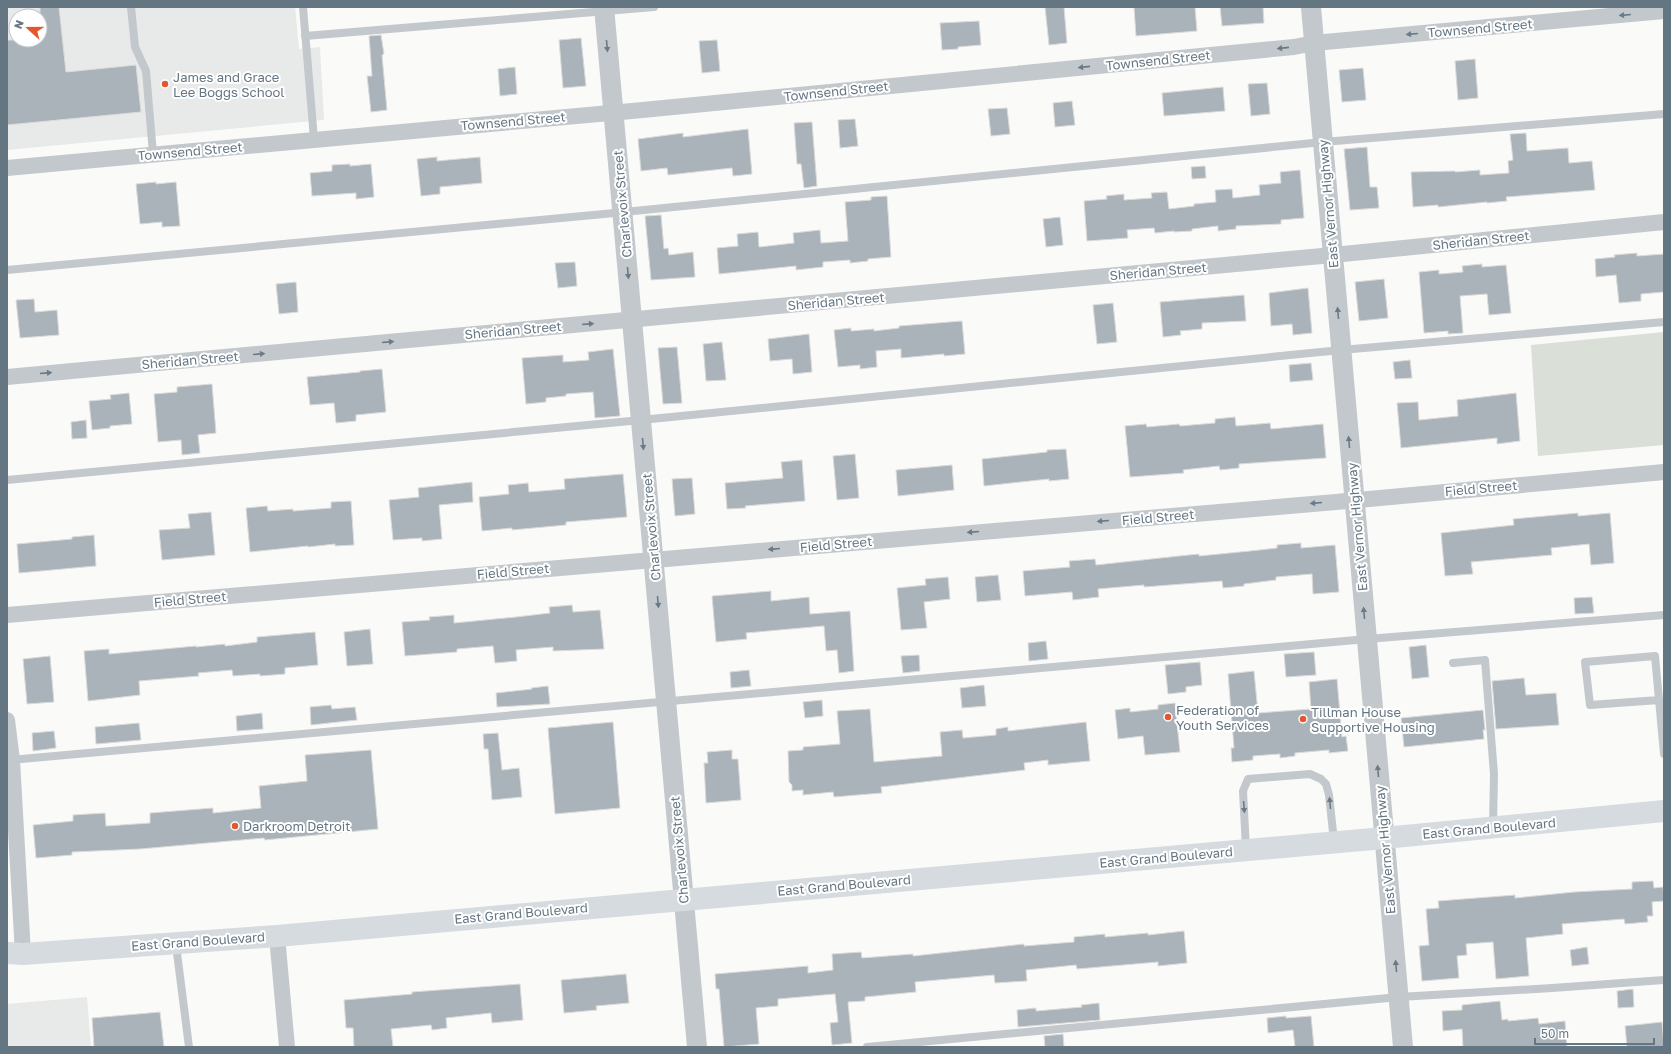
<svg xmlns="http://www.w3.org/2000/svg" width="1671" height="1054" font-family="'Golos Text',sans-serif">
<style>
.built{fill:#e8e9e9;fill-rule:evenodd}
.green{fill:#dadfd7}
.building{fill:#aab3b9;stroke:#dcdcda}
.lines{fill:none;stroke-linecap:round;stroke-linejoin:round}
.service{stroke:#c3c8cc;stroke-width:8}
.minor{stroke:#c3c8cc;stroke-width:16}
.tertiary{stroke:#c3c8cc;stroke-width:20}
.secondary{stroke:#d6dbdf;stroke-width:22}
.oneway{fill:#6a7a87}
.poi-dot{fill:#e4572e;stroke:#fff;stroke-width:1.5}
.labels{text-anchor:middle;dominant-baseline:central;stroke-width:4;stroke-linejoin:round;paint-order:stroke}
.street-label{font-size:13px;fill:#657683;stroke:#fff}
.poi-label{font-size:13px;fill:#657683;stroke:#fff;text-anchor:start}
</style>
<rect width="100%" height="100%" fill="#fafaf8"/>
<g class="built">
<path d="M7,7H295L299,49L320,47L324,120L7,150ZM16,16H40V40H16Z"/>
<polygon points="87,997 91,1047 7,1047 7,1004"/>
</g>
<polygon class="green" points="1664,332 1664,445 1538,456 1531,345"/>
<g class="building">
<polygon points="40,7 59,7 66,72 136,65 141,112 7,125 7,40 40,40"/>
<polygon points="1045,7 1064,7 1067,43 1049,45"/>
<polygon points="1134,7 1195,7 1197,31 1136,36"/>
<polygon points="1220,7 1263,7 1264,23 1222,26"/>
<polygon points="979,21 981,45 958,47 958,49 942,50 940,23"/>
<polygon points="381,35 384,54 382,55 387,110 371,112 367,76 372,76 369,36"/>
<polygon points="581,38 586,86 563,88 559,40"/>
<polygon points="717,40 720,71 702,73 699,41"/>
<polygon points="1475,59 1478,98 1458,100 1455,61"/>
<polygon points="515,67 517,94 500,96 498,69"/>
<polygon points="1363,68 1366,100 1342,102 1339,70"/>
<polygon points="1267,83 1270,114 1251,116 1248,84"/>
<polygon points="1223,87 1225,111 1164,116 1162,93"/>
<polygon points="1072,101 1075,125 1055,127 1053,103"/>
<polygon points="1007,108 1010,134 991,136 988,109"/>
<polygon points="855,119 858,146 840,148 838,120"/>
<polygon points="812,122 817,186 804,188 801,164 797,164 794,123"/>
<polygon points="748,129 752,174 733,176 732,168 668,175 667,168 641,171 638,139 683,133 683,137"/>
<polygon points="1526,133 1527,151 1568,148 1569,163 1592,161 1595,190 1506,197 1507,201 1487,203 1487,202 1438,207 1438,205 1413,207 1411,172 1455,171 1455,172 1480,170 1480,175 1509,173 1508,161 1513,160 1510,134"/>
<polygon points="1367,147 1370,187 1377,187 1379,208 1350,210 1344,149"/>
<polygon points="437,157 437,161 480,157 482,183 440,187 440,194 421,196 417,159"/>
<polygon points="350,164 350,166 371,164 374,197 356,199 356,193 312,196 310,173 332,171 332,165"/>
<polygon points="1205,166 1206,178 1192,179 1191,167"/>
<polygon points="1300,170 1304,218 1281,220 1281,224 1236,226 1236,229 1218,231 1218,226 1192,229 1192,231 1174,232 1174,231 1155,233 1154,228 1127,230 1128,238 1087,241 1084,201 1107,199 1106,196 1124,194 1124,200 1152,198 1151,193 1167,192 1169,209 1194,206 1194,204 1216,202 1215,190 1232,189 1233,198 1260,195 1259,185 1281,183 1280,172"/>
<polygon points="156,182 156,184 176,182 180,226 162,227 162,222 140,224 136,184"/>
<polygon points="887,196 891,257 868,259 868,261 850,263 850,260 823,262 823,267 796,270 796,266 719,274 717,248 738,246 737,234 758,232 759,247 794,243 793,233 820,230 821,243 848,241 845,202 871,200 871,197"/>
<polygon points="661,215 664,249 668,248 669,255 693,252 695,277 651,280 645,216"/>
<polygon points="1060,217 1063,245 1046,247 1043,219"/>
<polygon points="1637,253 1637,256 1664,254 1664,292 1641,294 1641,301 1619,303 1616,275 1596,277 1595,259 1615,257 1614,255"/>
<polygon points="575,262 577,286 558,288 555,263"/>
<polygon points="1482,264 1482,267 1506,265 1511,313 1489,315 1487,294 1460,296 1463,333 1448,334 1448,331 1424,333 1419,272 1439,270 1439,274 1463,272 1462,266"/>
<polygon points="1384,279 1388,318 1359,321 1355,282"/>
<polygon points="296,282 298,312 279,314 276,284"/>
<polygon points="1308,288 1312,333 1293,335 1292,324 1271,326 1269,293"/>
<polygon points="1244,295 1246,321 1202,323 1202,329 1180,331 1181,335 1163,337 1160,302"/>
<polygon points="34,299 35,312 57,310 59,335 20,338 16,300"/>
<polygon points="1113,303 1117,342 1097,344 1093,305"/>
<polygon points="962,321 965,354 944,356 944,354 901,358 901,349 876,351 877,367 860,369 860,365 838,367 834,330 851,328 851,331 874,329 874,331 899,328 899,326"/>
<polygon points="809,334 812,372 793,374 792,359 770,361 768,339"/>
<polygon points="722,342 726,380 706,381 703,344"/>
<polygon points="677,347 682,403 663,404 658,348"/>
<polygon points="613,349 620,416 595,418 593,392 566,394 566,396 546,398 546,402 526,404 522,358 563,355 563,362 589,360 588,352"/>
<polygon points="1410,360 1412,378 1395,379 1393,362"/>
<polygon points="1311,363 1313,380 1290,382 1289,365"/>
<polygon points="382,369 386,412 356,415 356,421 336,423 334,403 310,405 307,377 360,372 360,371"/>
<polygon points="212,384 216,433 198,435 200,453 182,455 181,440 158,442 154,394 177,392 177,387"/>
<polygon points="129,393 132,424 110,426 110,428 92,430 89,401 111,399 110,395"/>
<polygon points="1516,393 1520,441 1497,444 1497,438 1401,448 1397,403 1418,402 1419,420 1458,416 1457,400"/>
<polygon points="1235,417 1236,426 1270,423 1271,429 1323,424 1326,458 1239,464 1239,468 1220,470 1219,466 1183,470 1184,473 1130,477 1125,426 1146,424 1147,427 1179,424 1180,426 1215,423 1215,419"/>
<polygon points="86,420 87,438 72,439 71,422"/>
<polygon points="1066,449 1069,479 1049,481 1049,479 984,486 982,459 1047,452 1047,450"/>
<polygon points="855,454 859,498 837,500 833,456"/>
<polygon points="802,460 805,501 745,506 746,508 727,509 725,483 783,478 781,462"/>
<polygon points="952,465 954,490 898,496 896,470"/>
<polygon points="623,474 627,517 566,522 566,525 512,530 512,528 482,531 479,497 509,494 508,485 528,483 529,492 565,489 564,479"/>
<polygon points="692,478 695,514 675,516 672,479"/>
<polygon points="472,482 473,502 439,505 442,539 422,541 422,538 393,540 389,500 419,497 418,488"/>
<polygon points="351,501 354,545 335,546 335,544 308,547 308,546 250,552 246,508 267,506 268,511 293,509 293,511 331,508 331,502"/>
<polygon points="211,512 215,555 162,560 159,530 190,528 188,514"/>
<polygon points="1578,513 1578,516 1610,513 1614,563 1591,565 1589,544 1551,548 1552,555 1471,562 1473,574 1445,576 1441,533 1514,525 1513,519"/>
<polygon points="94,535 96,566 19,573 17,544 72,539 72,537"/>
<polygon points="1301,543 1301,548 1335,545 1339,592 1313,594 1312,574 1276,577 1276,580 1244,584 1244,586 1223,588 1222,581 1144,587 1144,585 1098,589 1099,597 1073,600 1072,592 1025,596 1023,571 1070,567 1069,561 1095,559 1096,565 1179,556 1199,554 1199,556 1250,551 1277,548 1277,545"/>
<polygon points="998,575 1001,600 977,602 975,577"/>
<polygon points="948,577 950,599 924,602 927,628 901,630 897,588 926,585 925,579"/>
<polygon points="771,591 771,601 809,597 810,614 850,611 854,671 839,673 837,650 826,651 824,626 746,633 747,639 716,642 712,596"/>
<polygon points="1592,597 1594,613 1575,614 1574,598"/>
<polygon points="572,605 573,612 600,610 604,649 553,651 553,647 516,650 517,661 495,663 493,646 457,649 457,652 405,656 402,622 430,620 429,617 454,615 454,623 516,617 550,613 549,607"/>
<polygon points="370,629 373,664 347,666 344,632"/>
<polygon points="315,632 318,665 285,668 285,674 260,676 260,674 233,676 232,670 198,673 199,676 139,681 140,695 88,701 84,651 109,649 109,654 196,646 196,647 225,644 225,646 257,642 257,637"/>
<polygon points="1046,641 1048,659 1029,661 1028,643"/>
<polygon points="1426,645 1429,677 1412,679 1409,647"/>
<polygon points="1314,652 1316,675 1286,677 1284,654"/>
<polygon points="919,655 920,671 903,673 901,656"/>
<polygon points="50,656 54,702 27,704 23,659"/>
<polygon points="1200,662 1202,685 1186,687 1186,692 1168,694 1165,665"/>
<polygon points="749,670 751,686 731,688 730,672"/>
<polygon points="1254,671 1258,713 1311,709 1309,682 1337,679 1342,737 1346,736 1348,751 1329,753 1329,750 1295,753 1295,756 1280,758 1280,754 1253,756 1253,760 1232,762 1231,748 1234,748 1228,674"/>
<polygon points="1524,678 1526,695 1556,693 1559,725 1496,729 1492,681"/>
<polygon points="984,685 986,706 962,708 960,688"/>
<polygon points="548,686 550,704 497,707 496,693 532,689 531,688"/>
<polygon points="822,700 823,716 805,718 803,702"/>
<polygon points="1175,703 1180,752 1145,755 1143,736 1118,739 1115,710 1130,708 1130,712 1158,709 1158,705"/>
<polygon points="331,705 332,709 355,707 357,720 311,725 310,707"/>
<polygon points="870,709 874,762 942,756 940,732 962,730 963,738 996,735 996,729 1008,727 1008,731 1086,722 1090,761 1048,765 1048,760 1024,763 1025,770 881,787 882,793 834,797 833,792 803,795 803,790 792,791 792,785 789,782 788,751 803,750 803,747 840,744 837,711"/>
<polygon points="1483,710 1485,730 1483,730 1484,739 1404,747 1401,718"/>
<polygon points="262,713 263,729 237,731 236,716"/>
<polygon points="613,722 620,808 555,814 548,728"/>
<polygon points="139,723 141,740 96,744 95,727"/>
<polygon points="54,731 56,748 33,751 32,733"/>
<polygon points="498,733 502,770 519,768 522,797 492,800 488,749 484,749 483,734"/>
<polygon points="371,750 378,829 265,840 264,838 140,849 72,852 72,855 36,858 33,825 73,821 73,815 105,813 106,826 150,823 150,813 213,808 213,813 261,808 259,786 307,781 305,755"/>
<polygon points="732,750 732,759 738,759 741,800 706,803 704,763 708,763 707,752"/>
<polygon points="1653,881 1654,888 1663,887 1664,901 1652,902 1653,916 1647,916 1648,922 1625,924 1624,919 1562,924 1563,934 1526,938 1529,976 1496,979 1493,942 1466,944 1467,955 1457,956 1459,978 1422,981 1419,946 1429,945 1426,909 1439,908 1438,901 1515,895 1515,898 1574,892 1632,889 1632,882"/>
<polygon points="1184,931 1187,963 1158,966 1158,962 1077,969 1076,965 1026,970 1027,981 995,983 994,975 915,982 916,992 865,997 865,1001 848,1002 852,1043 832,1045 830,1023 838,1022 835,994 778,999 778,1006 756,1008 759,1044 724,1047 719,989 716,989 715,974 808,966 808,973 833,970 832,954 861,952 862,958 913,954 913,956 1024,944 1024,946 1074,942 1074,937 1105,934 1105,937 1148,933 1148,935"/>
<polygon points="1587,947 1589,964 1572,966 1570,950"/>
<polygon points="626,974 629,1003 596,1006 597,1010 564,1013 561,980"/>
<polygon points="520,984 523,1020 492,1023 491,1013 446,1018 447,1028 432,1030 431,1025 391,1029 393,1047 354,1047 353,1028 346,1028 344,1000 412,994 412,992"/>
<polygon points="1633,989 1634,1007 1618,1008 1617,991"/>
<polygon points="1500,1001 1502,1020 1508,1019 1508,1021 1538,1018 1539,1024 1565,1021 1567,1047 1463,1047 1462,1029 1443,1031 1442,1011 1462,1010 1462,1005"/>
<polygon points="1099,1003 1100,1020 1018,1027 1017,1010 1036,1008 1036,1011 1082,1007 1081,1005"/>
<polygon points="160,1012 164,1047 94,1047 92,1018"/>
<polygon points="1286,1016 1286,1018 1311,1016 1314,1047 1295,1047 1293,1030 1268,1033 1267,1018"/>
<polygon points="1662,1022 1664,1047 1627,1047 1625,1026"/>
<polygon points="1063,1034 1064,1047 1045,1047 1044,1036"/>
</g>
<g class="lines">
<g class="service">
<polyline points="131,7 135,47 146,71 153,154"/>
<polyline points="303,7 314,139"/>
<polyline points="305,36 654,7"/>
<polyline points="7,270 604,214 1323,142 1664,114"/>
<polyline points="7,480 641,420 1341,350 1664,322"/>
<polyline points="1453,663 1485,660 1494,774 1493,827"/>
<path d="M1659,700L1590,705L1585,662L1655,656C1658,688 1661,721 1664,754"/>
<polyline points="10,760 1367,639 1664,615"/>
<polyline points="1246,849 1243,791 1248,779 1310,774 1321,779 1326,784 1329,795 1334,841"/>
<polyline points="176,945 189,1047"/>
<polyline points="867,1047 1399,997 1552,988 1664,980"/>
</g>
<g class="minor">
<polyline points="7,168 632,111 1294,47 1314,43 1664,11"/>
<polyline points="7,377 1333,255 1664,222"/>
<polyline points="7,615 1336,502 1664,472"/>
<polyline points="7,720 12,760 23,954"/>
<polyline points="277,936 287,1047"/>
</g>
<g class="tertiary">
<polyline points="604,7 697,1047"/>
<polyline points="1311,7 1403,1047"/>
</g>
<polyline class="secondary" points="7,953 23,954 277,936 1384,838 1664,811"/>
</g>
<defs><path id="oneway-solid" d="M-6-.8H1V-3.2L6.5 0L1 3.2V.8H-6Z"/></defs>
<g class="oneway">
<use href="#oneway-solid" transform="translate(1625 15) rotate(175)"/>
<use href="#oneway-solid" transform="translate(1412 34) rotate(175)"/>
<use href="#oneway-solid" transform="translate(607 46) rotate(85)"/>
<use href="#oneway-solid" transform="translate(1283 48) rotate(174)"/>
<use href="#oneway-solid" transform="translate(1084 67) rotate(174)"/>
<use href="#oneway-solid" transform="translate(628 273) rotate(85)"/>
<use href="#oneway-solid" transform="translate(1338 313) rotate(-95)"/>
<use href="#oneway-solid" transform="translate(588 324) rotate(-5)"/>
<use href="#oneway-solid" transform="translate(388 342) rotate(-5)"/>
<use href="#oneway-solid" transform="translate(259 354) rotate(-5)"/>
<use href="#oneway-solid" transform="translate(46 373) rotate(-5)"/>
<use href="#oneway-solid" transform="translate(1349 442) rotate(-95)"/>
<use href="#oneway-solid" transform="translate(643 444) rotate(85)"/>
<use href="#oneway-solid" transform="translate(1316 503) rotate(175)"/>
<use href="#oneway-solid" transform="translate(1103 521) rotate(175)"/>
<use href="#oneway-solid" transform="translate(973 532) rotate(175)"/>
<use href="#oneway-solid" transform="translate(774 549) rotate(175)"/>
<use href="#oneway-solid" transform="translate(658 602) rotate(85)"/>
<use href="#oneway-solid" transform="translate(1364 613) rotate(-95)"/>
<use href="#oneway-solid" transform="translate(1378 771) rotate(-95)"/>
<use href="#oneway-solid" transform="translate(1330 803) rotate(-95)"/>
<use href="#oneway-solid" transform="translate(1244 807) rotate(86)"/>
<use href="#oneway-solid" transform="translate(1396 966) rotate(-95)"/>
</g>
<g class="poi-dot">
<circle cx="165" cy="84" r="4"/>
<circle cx="1168" cy="717" r="4"/>
<circle cx="1303" cy="719" r="4"/>
<circle cx="235" cy="826" r="4"/>
</g>
<g class="labels">
<g class="street-label">
<text transform="translate(1480 28) rotate(-5)">Townsend Street</text>
<text transform="translate(1158 60) rotate(-6)">Townsend Street</text>
<text transform="translate(836 91) rotate(-6)">Townsend Street</text>
<text transform="translate(513 121) rotate(-5)">Townsend Street</text>
<text transform="translate(190 151) rotate(-5)">Townsend Street</text>
<text transform="translate(622 204) rotate(-95)">Charlevoix Street</text>
<text transform="translate(1328 204) rotate(-95)">East Vernor Highway</text>
<text transform="translate(1481 240) rotate(-6)">Sheridan Street</text>
<text transform="translate(1158 271) rotate(-5)">Sheridan Street</text>
<text transform="translate(836 301) rotate(-5)">Sheridan Street</text>
<text transform="translate(513 330) rotate(-5)">Sheridan Street</text>
<text transform="translate(190 360) rotate(-5)">Sheridan Street</text>
<text transform="translate(1481 488) rotate(-5)">Field Street</text>
<text transform="translate(1158 517) rotate(-5)">Field Street</text>
<text transform="translate(651 527) rotate(-95)">Charlevoix Street</text>
<text transform="translate(1357 527) rotate(-95)">East Vernor Highway</text>
<text transform="translate(836 544) rotate(-5)">Field Street</text>
<text transform="translate(513 571) rotate(-5)">Field Street</text>
<text transform="translate(190 599) rotate(-5)">Field Street</text>
<text transform="translate(1489 828) rotate(-5)">East Grand Boulevard</text>
<text transform="translate(679 850) rotate(-95)">Charlevoix Street</text>
<text transform="translate(1385 850) rotate(-95)">East Vernor Highway</text>
<text transform="translate(1166 857) rotate(-5)">East Grand Boulevard</text>
<text transform="translate(844 885) rotate(-5)">East Grand Boulevard</text>
<text transform="translate(521 913) rotate(-5)">East Grand Boulevard</text>
<text transform="translate(198 941) rotate(-4)">East Grand Boulevard</text>
</g>
<g class="poi-label">
<text x="173" y="77">James and Grace<tspan x="173" dy="15">Lee Boggs School</tspan></text>
<text x="1176" y="710">Federation of<tspan x="1176" dy="15">Youth Services</tspan></text>
<text x="1311" y="712">Tillman House<tspan x="1311" dy="15">Supportive Housing</tspan></text>
<text x="243" y="826">Darkroom Detroit</text>
</g>
</g>
<rect width="1671" height="1054" fill="none" stroke="#657683" stroke-width="16"/>
<g transform="translate(28 28) rotate(291)"><circle r="19" fill="#ffffff" stroke="#c1c8cd"/>
<path d="M0-3L7 15L0 10L-7 15Z" fill="#e4572e"/>
<text y="-6" font-size="11" font-weight="bold" text-anchor="middle" fill="#657683">N</text>
</g>
<path d="M1535 1038v6h119v-6" fill="none" stroke="#657683" stroke-width="2"/>
<text x="1541" y="1038" font-size="12" fill="#657683" stroke="#ffffff" stroke-width="3" paint-order="stroke">50 m</text>
</svg>
